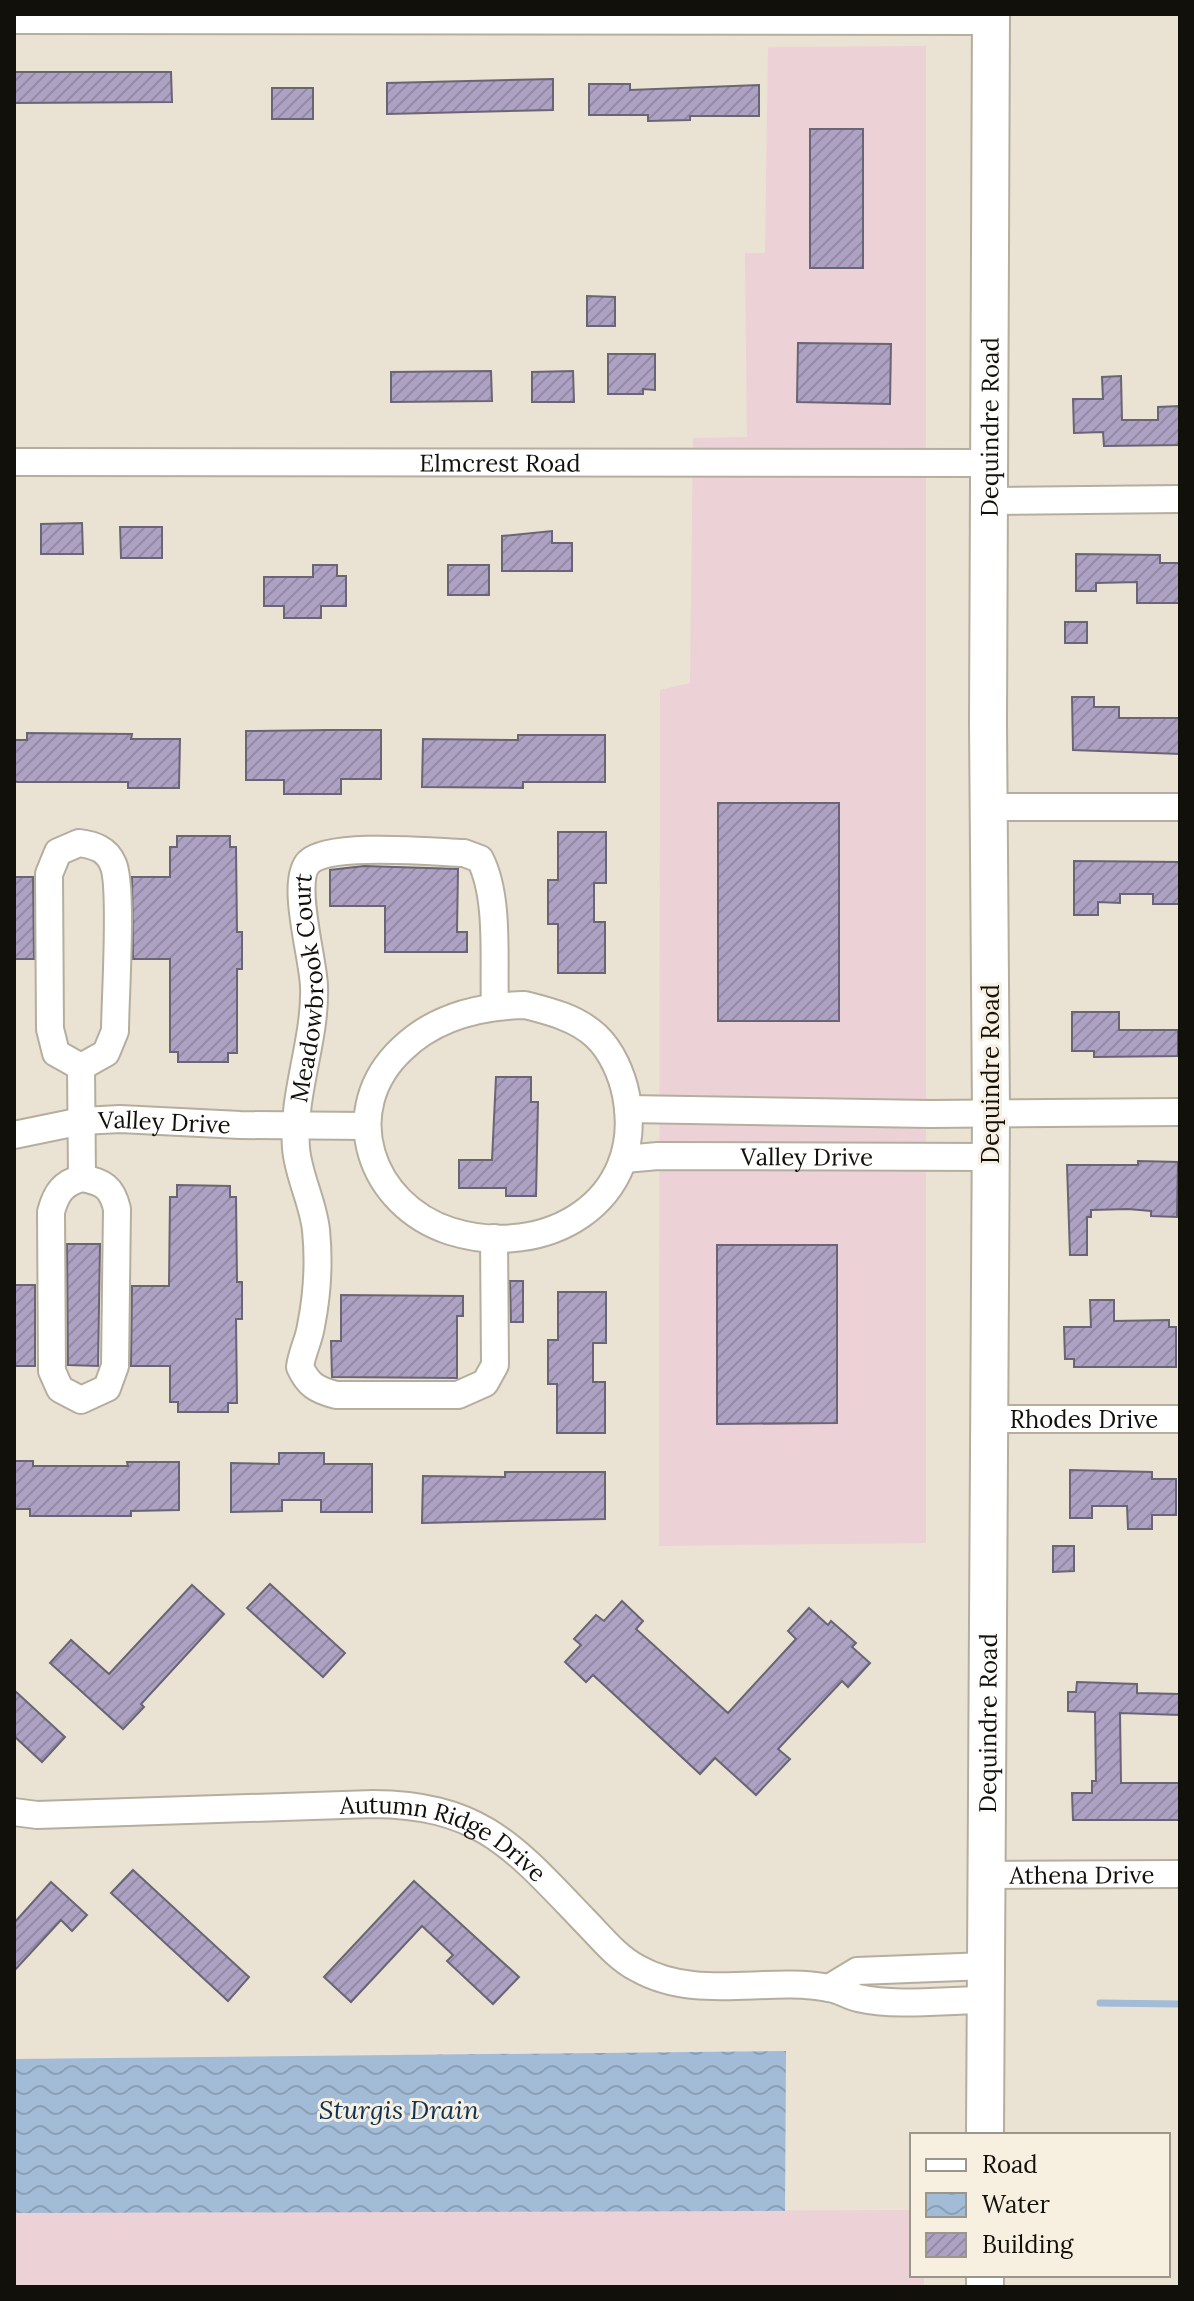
<svg xmlns="http://www.w3.org/2000/svg" width="1194" height="2301" font-family="Lora,serif">
<style>
.commercial{fill:#ecd1d6}
.water{fill:url(#water-waves)}
.lines{fill:none;stroke-linecap:round;stroke-linejoin:round}
.stream{stroke:#a2bbd7;stroke-width:7}
.building{fill:url(#building-hatch);stroke:#6a6574;stroke-width:2}
.street-casing{stroke:#b5ae9f;stroke-width:30}
.secondary-casing{stroke:#b5ae9f;stroke-width:40}
.street{stroke:#fff;stroke-width:26}
.secondary{stroke:#fff;stroke-width:36}
.labels{text-anchor:middle;dominant-baseline:central;stroke-width:6;stroke-linejoin:round;paint-order:stroke}
.street-label{font-size:24px;fill:#12100a;stroke:#f7efdf}
.water-label{font-size:26px;font-style:italic;fill:#0c3257;stroke:#f7efdf}
</style>
<defs>
<pattern id="water-waves" width="16" height="10" patternUnits="userSpaceOnUse" patternTransform="scale(2)"><rect width="16" height="10" fill="#a2bbd7"/><path d="M0 5q4-4 8 0t8 0" fill="none" stroke="#8aa0b7"/></pattern>
<pattern id="building-hatch" width="6" height="6" patternUnits="userSpaceOnUse" patternTransform="scale(2)"><rect width="6" height="6" fill="#ada2c3"/><path d="M-1 1l2-2M0 6l6-6M5 7l2-2" fill="none" stroke="#948aa6"/></pattern>
</defs>
<rect width="100%" height="100%" fill="#eae2d2"/>
<g class="commercial">
<polygon points="926,46 926,1543 659,1546 660,690 690,683 693,438 747,437 745,253 765,253 768,47"/>
<polygon points="912,2210 912,2275 924,2275 924,2287 14,2287 14,2213"/>
</g>
<polygon class="water" points="786,2051 785,2211 14,2213 14,2059"/>
<g class="lines">
<polyline class="stream" points="1100,2003 1180,2004"/>
</g>
<g class="building">
<polygon points="14,72 171,72 172,102 14,103"/>
<polygon points="553,79 553,110 387,114 387,83"/>
<polygon points="589,84 630,84 630,90 759,85 759,116 690,116 690,120 648,121 648,115 589,115"/>
<rect x="272" y="88" width="41" height="31"/>
<rect x="810" y="129" width="53" height="139"/>
<polygon points="587,296 615,297 615,326 587,326"/>
<polygon points="798,343 891,344 890,404 797,402"/>
<polygon points="608,354 655,354 655,390 643,389 643,394 608,394"/>
<polygon points="491,371 492,401 391,402 391,372"/>
<polygon points="573,371 574,402 532,402 532,372"/>
<polygon points="1121,376 1122,420 1158,420 1158,407 1180,406 1180,445 1104,446 1103,432 1074,433 1073,399 1103,399 1102,377"/>
<polygon points="82,523 83,554 41,554 41,524"/>
<polygon points="120,527 162,527 162,558 121,558"/>
<polygon points="552,531 552,543 572,543 572,571 502,571 502,536"/>
<polygon points="1076,554 1160,555 1160,563 1180,563 1180,603 1137,603 1137,582 1096,583 1096,591 1076,591"/>
<polygon points="313,565 337,565 337,576 346,576 346,606 321,606 321,618 284,618 284,606 264,606 264,577 313,577"/>
<rect x="448" y="565" width="41" height="30"/>
<rect x="1065" y="622" width="22" height="21"/>
<polygon points="1072,697 1094,697 1094,707 1119,707 1119,718 1180,718 1180,754 1073,750"/>
<polygon points="328,730 381,730 381,779 341,779 341,794 284,794 284,780 246,780 246,731"/>
<polygon points="27,733 132,734 131,739 180,739 179,788 128,788 128,782 17,782 14,780 14,740 27,740"/>
<polygon points="518,735 605,735 605,782 523,782 523,788 422,787 423,739 518,740"/>
<rect x="718" y="803" width="121" height="218"/>
<polygon points="558,832 606,832 606,883 594,883 594,922 605,922 605,973 558,973 558,924 548,924 548,880 558,880"/>
<polygon points="177,836 230,836 230,847 236,847 237,932 242,932 242,969 237,969 237,1053 228,1053 228,1062 178,1062 178,1052 170,1052 170,959 133,959 132,877 170,877 170,847 177,847"/>
<polygon points="1074,861 1180,862 1180,904 1153,904 1153,894 1120,894 1120,903 1098,902 1098,915 1074,915"/>
<polygon points="364,866 458,869 457,932 467,932 467,952 385,952 385,906 330,906 330,870"/>
<polygon points="15,877 33,877 34,959 15,959"/>
<polygon points="1072,1012 1119,1012 1119,1030 1178,1030 1178,1056 1094,1057 1094,1051 1072,1051"/>
<polygon points="496,1077 531,1077 531,1102 538,1102 536,1196 506,1196 506,1188 459,1188 459,1160 492,1160"/>
<polygon points="1138,1161 1178,1162 1177,1217 1151,1216 1151,1211 1128,1209 1091,1210 1091,1217 1087,1217 1087,1255 1070,1255 1067,1165 1138,1165"/>
<polygon points="177,1185 230,1186 230,1197 236,1197 237,1282 242,1282 242,1319 236,1319 237,1403 228,1403 228,1412 178,1412 178,1402 170,1402 170,1366 131,1366 132,1286 169,1286 170,1197 177,1197"/>
<polygon points="67,1244 100,1244 98,1366 68,1365"/>
<polygon points="717,1245 837,1245 837,1423 717,1424"/>
<polygon points="510,1281 523,1281 523,1322 511,1322"/>
<rect x="15" y="1285" width="20" height="81"/>
<polygon points="558,1292 606,1292 606,1343 593,1343 593,1382 605,1382 605,1433 557,1433 557,1384 548,1384 548,1340 558,1340"/>
<polygon points="341,1295 463,1296 463,1316 457,1316 457,1378 332,1377 331,1341 341,1341"/>
<polygon points="1090,1300 1114,1300 1114,1321 1169,1320 1169,1327 1176,1327 1176,1367 1074,1367 1074,1359 1065,1359 1064,1327 1091,1327"/>
<polygon points="279,1453 324,1453 324,1464 372,1464 372,1512 321,1512 321,1500 282,1500 282,1511 231,1512 231,1463 279,1464"/>
<polygon points="14,1461 33,1461 33,1466 128,1466 127,1462 179,1462 179,1510 131,1511 131,1516 30,1516 30,1509 14,1509"/>
<polygon points="1070,1470 1152,1472 1152,1479 1176,1479 1176,1515 1152,1515 1152,1529 1128,1529 1127,1506 1092,1506 1092,1518 1070,1518"/>
<polygon points="505,1472 605,1472 605,1519 422,1523 423,1476 505,1477"/>
<polygon points="1053,1546 1074,1546 1074,1571 1053,1572"/>
<polygon points="270,1584 345,1653 323,1677 247,1608"/>
<polygon points="192,1585 224,1614 141,1704 144,1707 123,1729 50,1663 71,1640 109,1674"/>
<polygon points="622,1601 643,1621 636,1629 728,1713 796,1639 788,1631 809,1608 828,1625 831,1621 856,1643 852,1647 870,1663 848,1687 842,1681 778,1749 790,1759 756,1795 715,1758 700,1774 593,1675 586,1682 565,1662 581,1645 574,1639 596,1615 604,1621"/>
<polygon points="1077,1682 1137,1684 1137,1693 1180,1694 1180,1715 1120,1713 1121,1783 1180,1783 1180,1820 1073,1820 1072,1793 1092,1793 1092,1781 1096,1781 1095,1712 1068,1711 1068,1692 1076,1692"/>
<polygon points="14,1690 65,1737 42,1762 14,1736"/>
<polygon points="133,1870 249,1977 228,2001 111,1893"/>
<polygon points="414,1881 519,1977 493,2004 447,1961 453,1955 422,1926 351,2002 324,1977"/>
<polygon points="51,1882 87,1915 72,1931 61,1920 14,1971 14,1923"/>
</g>
<g class="lines">
<g class="street-casing">
<g id="street">
<polyline points="14,20 991,21"/>
<path id="s1" d="M14,462L988,463"/>
<polyline points="990,501 1180,499"/>
<polyline points="988,807 1180,807"/>
<path d="M79,843C94,845 107,849 113,864C123,885 115,1001 115,1031L106,1053L81,1067L56,1053L50,1029L49,874L58,852Z"/>
<path d="M525,1005C549,1011 577,1018 596,1036C612,1051 622,1075 626,1095C647,1202 545,1261 450,1231C370,1205 337,1110 402,1049C435,1017 480,1006 525,1005Z"/>
<polyline points="81,1067 82,1178"/>
<polyline points="628,1109 930,1114 1180,1112"/>
<path id="s2" d="M14,1135L82,1121L120,1119L240,1125L366,1126"/>
<path id="s3" d="M625,1159L658,1156L990,1157"/>
<path d="M82,1178C103,1182 112,1187 117,1209L115,1366L107,1388L81,1400L60,1389L52,1371L51,1212C56,1193 63,1183 82,1178Z"/>
<path id="s4" d="M494,1238L495,1365L485,1383L458,1395H336C317,1390 308,1385 300,1367C302,1352 309,1340 311,1326C317,1296 319,1260 316,1230C313,1202 298,1175 296,1148C292,1094 316,1040 314,986C313,957 290,881 309,862C331,842 433,852 464,853L480,859C500,898 493,962 495,1006"/>
<path id="s5" d="M988,1419H1180"/>
<path id="s6" d="M14,1812L37,1815L373,1804C480,1805 513,1846 583,1919C600,1936 616,1957 637,1968C697,2002 765,1976 829,1988C839,1989 848,1996 858,1998C898,2007 945,2000 986,2000"/>
<path id="s7" d="M986,1875L1180,1874"/>
<polyline points="829,1988 857,1971 987,1966"/>
</g>
</g>
<g class="secondary-casing">
<g id="secondary">
<path id="s8" d="M985,2135L991,1113L988,722L991,14"/>
<polyline points="985,2287 985,2275"/>
</g>
</g>
<use href="#street" class="street"/>
<use href="#secondary" class="secondary"/>
</g>
<g class="labels">
<g class="street-label">
<text stroke="none"><textPath href="#s8" startOffset="1708">Dequindre Road</textPath></text>
<text stroke="none"><textPath href="#s1" startOffset="486">Elmcrest Road</textPath></text>
<text stroke="none"><textPath href="#s4" startOffset="732">Meadowbrook Court</textPath></text>
<text transform="translate(990 1074) rotate(-90)">Dequindre Road</text>
<text stroke="none"><textPath href="#s2" startOffset="152">Valley Drive</textPath></text>
<text stroke="none"><textPath href="#s3" startOffset="182">Valley Drive</textPath></text>
<text stroke="none"><textPath href="#s5" startOffset="96">Rhodes Drive</textPath></text>
<text stroke="none"><textPath href="#s8" startOffset="412">Dequindre Road</textPath></text>
<text stroke="none"><textPath href="#s6" startOffset="438">Autumn Ridge Drive</textPath></text>
<text stroke="none"><textPath href="#s7" startOffset="96">Athena Drive</textPath></text>
</g>
<g class="water-label">
<text x="399" y="2109">Sturgis Drain</text>
</g>
</g>
<rect width="1194" height="2301" fill="none" stroke="#12100a" stroke-width="32"/>
<rect x="910" y="2133" width="260" height="144" fill="#f7efdf" stroke="#9b968a" stroke-width="2"/>
<rect x="926" y="2159" width="40" height="12" fill="#ffffff" stroke="#9b968a" stroke-width="2"/>
<text x="982" y="2173" font-size="24" fill="#12100a">Road</text>
<rect x="926" y="2193" width="40" height="24" fill="url(#water-waves)" stroke="#9b968a" stroke-width="2"/>
<text x="982" y="2213" font-size="24" fill="#12100a">Water</text>
<rect x="926" y="2233" width="40" height="24" fill="url(#building-hatch)" stroke="#9b968a" stroke-width="2"/>
<text x="982" y="2253" font-size="24" fill="#12100a">Building</text>
</svg>
